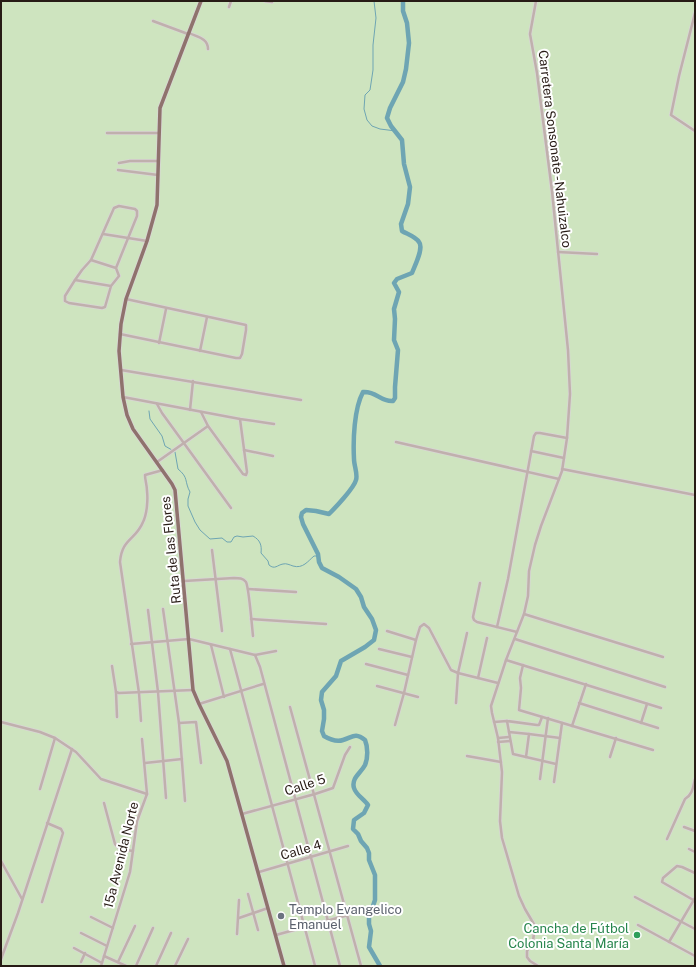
<svg xmlns="http://www.w3.org/2000/svg" width="696" height="967" font-family="'Public Sans',sans-serif">
<style>
.green{fill:#cee4bf}
.lines{fill:none;stroke-linecap:round;stroke-linejoin:round}
.stream{stroke:#6ea5b3;stroke-width:1}
.river{stroke:#6ea5b3;stroke-width:4.5}
.minor-casing{stroke:#d8d6d5;stroke-width:4}
.major-casing{stroke:#d8d6d5;stroke-width:5}
.minor{stroke:#c0b0ad;stroke-width:2.5}
.major{stroke:#8f726d;stroke-width:3.5}
.worship-dot{fill:#6b7280;stroke:#fff;stroke-width:1.5}
.leisure-dot{fill:#2e9e5b;stroke:#fff;stroke-width:1.5}
.labels{text-anchor:middle;dominant-baseline:central;stroke-width:4;stroke-linejoin:round;paint-order:stroke}
.street-label{font-size:13px;fill:#271b15;stroke:#fff}
.worship-label{font-size:13px;fill:#5b616d;stroke:#fff;text-anchor:start}
.leisure-label{font-size:13px;fill:#27864d;stroke:#fff;text-anchor:end}
</style>
<rect width="100%" height="100%" fill="#fafafa"/>
<rect class="green" x="1" y="1" width="694" height="965"/>
<g class="lines">
<g class="stream">
<polyline points="374,1 376,18 373,45 373,70 370,90 365,95 364,109 367,120 372,126 380,129 396,131"/>
<polyline points="149,411 150,419 162,436 165,446 172,450"/>
<path d="M175,452L178,469C189,478 184,481 190,492L188,499V506L195,522L200,530L210,539L222,538L227,542H231L234,537L237,536L243,537L253,536C260,540 262,545 261,553L268,561L269,565C275,570 277,565 283,564C286,563 290,565 293,566C303,569 308,561 314,556H318"/>
</g>
<path class="river" d="M380,966L369,947L371,931L369,924V918L375,900V875L369,860V853L367,848L361,841L358,834L353,829L354,820L364,813L368,805C364,799 356,795 354,788C351,778 361,773 365,765C368,758 368,747 365,740C355,732 353,737 343,740C337,742 329,739 324,736L322,731L324,719V710L321,700L322,692L336,676L341,661L365,647L374,640L376,630L372,619L364,607L361,597L356,589L339,577L322,568L319,562L318,554L303,524L301,517L302,513L306,510L316,511L329,514C335,508 354,488 356,480C358,474 354,466 354,459C353,440 354,409 363,392C377,391 380,402 393,401L395,398V387L398,350L394,340L395,319L394,309L399,292L394,283L397,279L412,273C415,265 424,248 419,242C416,237 407,234 402,231L401,224L408,204L410,187L404,164L402,140L391,126L387,118L390,108L403,82L406,69L409,43L407,23L403,11V1"/>
<g class="minor-casing">
<g id="minor">
<polyline points="265,1 272,2"/>
<polyline points="536,1 530,34 537,73 552,191 568,350 570,394 567,438 562,471 541,526 535,545 529,571 528,596 524,614 506,660 491,706 492,713 498,738 502,772 500,821 502,838 519,896 525,909 535,926 533,941 527,951 527,957 530,961 538,966"/>
<polyline points="229,7 231,1"/>
<polyline points="695,13 679,76 671,115 695,131"/>
<polyline points="153,21 188,34"/>
<path d="M189,33C197,37 208,38 208,49"/>
<polyline points="107,133 159,133"/>
<polyline points="119,163 130,161 158,161"/>
<polyline points="118,170 158,175"/>
<polyline points="103,234 147,241"/>
<polyline points="558,252 597,254"/>
<polyline points="75,280 82,270 91,260"/>
<polyline points="111,286 75,280 65,296 65,301 69,303 102,308 105,307 111,286 119,276 116,268 137,216 137,211 135,209 119,206 114,208 91,260 116,268"/>
<polyline points="120,334 236,358 240,358 242,354 246,330 246,325 126,299"/>
<polyline points="159,343 166,309"/>
<polyline points="200,351 207,317"/>
<polyline points="121,370 301,400"/>
<polyline points="123,397 240,419 274,424"/>
<polyline points="157,404 162,413 231,508"/>
<polyline points="190,410 193,381"/>
<polyline points="201,412 208,426 243,474 246,475 247,472 240,419"/>
<polyline points="396,442 559,479"/>
<polyline points="244,450 273,456"/>
<polyline points="531,451 564,458"/>
<polyline points="157,462 208,426"/>
<polyline points="562,469 695,495"/>
<polyline points="212,550 222,631"/>
<path d="M184,581L234,578C239,578 243,578 246,582C249,588 252,627 253,636"/>
<polyline points="480,583 473,617 474,620 477,622 517,632"/>
<polyline points="248,589 296,592"/>
<polyline points="163,609 179,723 185,801"/>
<polyline points="148,610 158,692 166,798"/>
<polyline points="524,614 663,657"/>
<polyline points="251,619 326,624"/>
<polyline points="497,627 508,579 534,436 536,433 540,433 567,438"/>
<polyline points="387,631 416,640"/>
<polyline points="515,639 665,687"/>
<polyline points="131,644 189,639 255,655 260,667 340,966"/>
<polyline points="211,645 224,697"/>
<polyline points="230,649 315,966"/>
<polyline points="379,649 412,657"/>
<polyline points="255,655 276,651"/>
<polyline points="506,660 661,708"/>
<polyline points="366,664 408,675"/>
<polyline points="523,665 520,678 521,688 519,710 653,750"/>
<polyline points="112,666 116,692 119,693 193,690"/>
<polyline points="478,678 487,638"/>
<polyline points="377,686 418,697"/>
<polyline points="116,692 117,717"/>
<polyline points="456,703 458,673 467,633"/>
<polyline points="579,703 658,728"/>
<polyline points="199,704 263,684"/>
<polyline points="290,707 361,966"/>
<path d="M141,721L139,693L120,562C122,538 136,540 143,522C147,514 148,500 147,491C147,485 145,480 145,475L163,470"/>
<polyline points="507,721 509,732"/>
<polyline points="1,722 40,732 55,738 76,752 101,779 147,794"/>
<polyline points="494,722 507,721 537,725 539,725 542,717"/>
<polyline points="179,723 196,722 201,763"/>
<polyline points="641,723 647,704"/>
<polyline points="395,725 404,693 416,640 420,627 424,624 429,628 451,670 458,673 498,683"/>
<polyline points="572,726 586,684"/>
<polygon points="509,732 529,734 526,757 513,754"/>
<polyline points="529,734 560,738"/>
<polyline points="498,738 509,737"/>
<polyline points="498,742 510,741"/>
<polyline points="467,756 501,762"/>
<polyline points="526,757 556,764"/>
<polyline points="610,757 616,738"/>
<polyline points="145,763 182,759"/>
<polyline points="540,779 548,718"/>
<polyline points="554,782 562,723"/>
<polyline points="40,789 55,738"/>
<polyline points="104,803 115,844 120,849 133,851"/>
<polyline points="242,814 315,794 333,788 345,755 350,747"/>
<polyline points="684,827 695,831"/>
<path d="M667,839L685,799C693,794 693,787 695,779"/>
<polyline points="689,849 695,852"/>
<polyline points="1,861 22,899"/>
<polyline points="259,872 348,846"/>
<polyline points="695,873 682,867 677,866 663,878 662,882 695,901"/>
<polyline points="248,894 258,930"/>
<polyline points="635,897 695,929"/>
<polyline points="42,902 63,833 61,829 47,823"/>
<polyline points="91,917 113,928"/>
<polyline points="239,918 268,908"/>
<polyline points="638,925 695,956"/>
<polyline points="81,933 107,946"/>
<polyline points="237,934 239,900"/>
<polyline points="276,935 348,915"/>
<polyline points="669,942 695,898"/>
<polyline points="74,948 102,963"/>
<polyline points="104,956 126,966"/>
<polyline points="1,959 18,913 72,749"/>
<polyline points="81,962 85,953"/>
<polyline points="118,962 135,926"/>
<polyline points="101,966 130,872 137,821 147,794 142,739"/>
<polyline points="136,966 153,928"/>
<polyline points="156,966 171,933"/>
<polyline points="175,966 188,939"/>
</g>
</g>
<g class="major-casing">
<polyline id="major" points="201,1 160,108 157,205 147,241 126,299 121,324 119,351 123,397 127,415 133,429 172,484 175,490 193,690 199,704 227,761 284,966"/>
</g>
<use href="#minor" class="minor"/>
<use href="#major" class="major"/>
</g>
<circle class="worship-dot" cx="281" cy="916" r="4"/>
<circle class="leisure-dot" cx="637" cy="935" r="4"/>
<g class="labels">
<g class="street-label">
<text transform="translate(555 149) rotate(83)">Carretera Sonsonate - Nahuizalco</text>
<text transform="translate(171 550) rotate(-96)">Ruta de las Flores</text>
<text transform="translate(305 785) rotate(-18)">Calle 5</text>
<text transform="translate(301 850) rotate(-16)">Calle 4</text>
<text transform="translate(121 855) rotate(-76)">15a Avenida Norte</text>
</g>
<g class="worship-label">
<text x="289" y="909">Templo Evangelico<tspan x="289" dy="15">Emanuel</tspan></text>
</g>
<g class="leisure-label">
<text x="629" y="928">Cancha de Fútbol<tspan x="629" dy="15">Colonia Santa María</tspan></text>
</g>
</g>
<rect width="696" height="967" fill="none" stroke="#271b15" stroke-width="4"/>
</svg>
